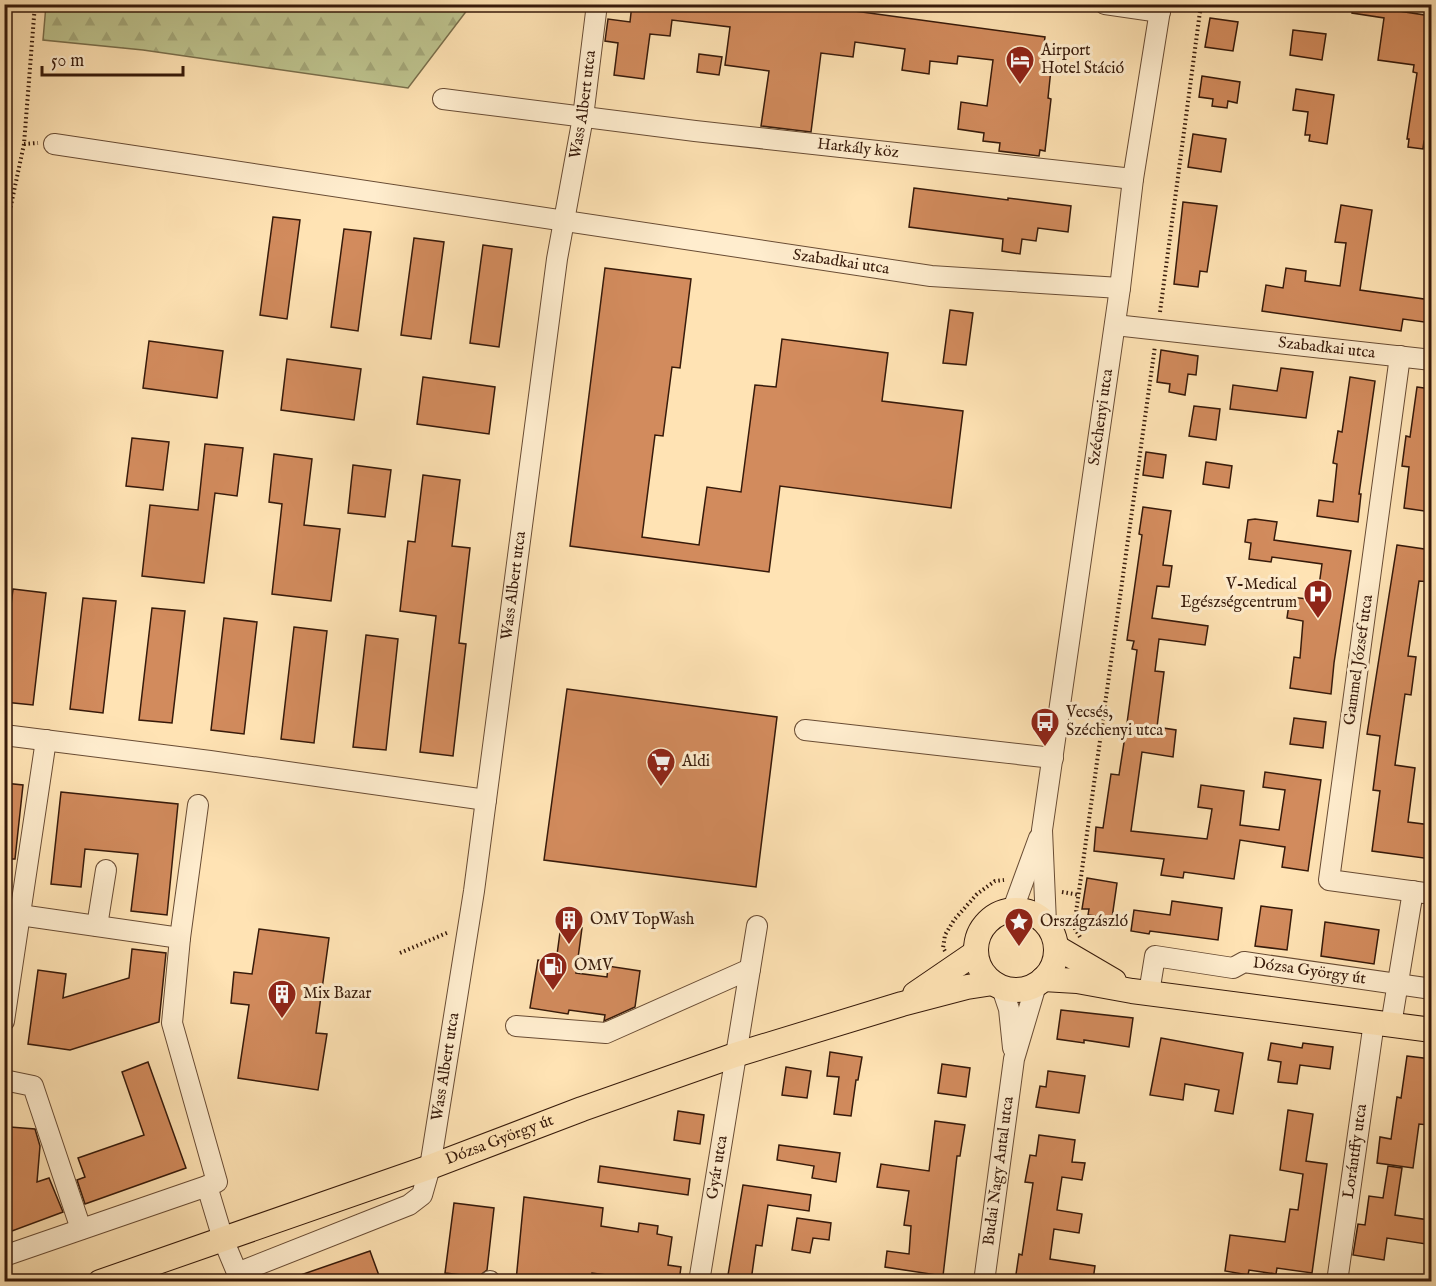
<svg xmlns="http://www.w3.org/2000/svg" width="1436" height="1286" font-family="'IM FELL English',serif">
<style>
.forest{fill:url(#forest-firs);stroke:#7a6f4c;stroke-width:1.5}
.building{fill:#d28b5d;stroke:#371a0a;stroke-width:1.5}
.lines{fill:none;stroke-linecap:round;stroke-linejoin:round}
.minor-casing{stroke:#694c34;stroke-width:22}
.major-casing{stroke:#371a0a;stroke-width:26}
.path{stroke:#371a0a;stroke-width:4;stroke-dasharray:1.5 3;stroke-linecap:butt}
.minor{stroke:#ffedce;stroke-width:20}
.major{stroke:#ffe3b4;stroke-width:24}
.labels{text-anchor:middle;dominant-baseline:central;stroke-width:6;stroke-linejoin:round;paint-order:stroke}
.poi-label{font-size:16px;fill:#371a0a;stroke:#ffedce;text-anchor:start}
.street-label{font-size:16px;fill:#371a0a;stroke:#ffedce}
</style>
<defs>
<pattern id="forest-firs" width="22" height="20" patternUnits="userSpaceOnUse" patternTransform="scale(1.5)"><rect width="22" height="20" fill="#bec48f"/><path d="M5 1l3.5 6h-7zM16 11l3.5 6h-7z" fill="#a4a87a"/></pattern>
</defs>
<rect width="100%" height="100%" fill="#ffe3b4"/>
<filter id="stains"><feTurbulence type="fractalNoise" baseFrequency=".00333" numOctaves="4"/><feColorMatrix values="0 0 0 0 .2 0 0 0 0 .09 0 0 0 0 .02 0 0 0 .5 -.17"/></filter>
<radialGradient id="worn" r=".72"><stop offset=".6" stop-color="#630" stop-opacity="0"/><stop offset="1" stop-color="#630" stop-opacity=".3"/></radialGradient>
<g class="forest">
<polygon points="5,4 12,5 5,74 4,5"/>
<polygon points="46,5 46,4 471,5 408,88 143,50 43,40"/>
</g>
<g class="building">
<polygon points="632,4 803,4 1045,37 1041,68 1051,69 1048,98 1051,99 1045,151 1040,150 1039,156 999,151 1000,143 983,141 984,133 958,129 961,102 987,106 993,60 958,56 957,64 930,61 929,74 902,70 905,49 855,42 853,57 821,53 811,132 761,126 769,71 725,65 730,27 672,20 670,36 650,34 644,79 614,75 618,43 605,41 608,19 630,22"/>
<polygon points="1353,4 1400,4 1399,11 1431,16 1431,107 1429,123 1431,123 1431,141 1424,141 1423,149 1408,147 1409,139 1407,139 1417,73 1413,72 1414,65 1378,60 1384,18 1352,13"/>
<polygon points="1210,18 1238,22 1233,51 1205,47"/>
<polygon points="1293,30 1326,34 1322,60 1290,55"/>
<polygon points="699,54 722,57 719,75 697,72"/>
<polygon points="1202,76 1240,82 1237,103 1228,101 1227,108 1212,106 1213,99 1199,97"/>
<polygon points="1296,89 1334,95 1327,144 1309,141 1310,135 1305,135 1308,112 1293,110"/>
<polygon points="1193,134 1226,139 1221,172 1188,167"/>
<polygon points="914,188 1008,200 1008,198 1071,206 1068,232 1038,228 1036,241 1022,239 1020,254 1002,251 1003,239 909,227"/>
<polygon points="1183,202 1217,206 1207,272 1200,271 1198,287 1174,284"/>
<polygon points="1341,205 1372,210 1360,290 1431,300 1431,323 1403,319 1401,331 1262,311 1266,285 1283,288 1286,268 1306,271 1305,281 1340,286 1346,243 1335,242"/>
<polygon points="273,217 300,220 287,319 260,315"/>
<polygon points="344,229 371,232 358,331 331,327"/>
<polygon points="414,238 444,242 431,339 401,335"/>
<polygon points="483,245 512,249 499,347 470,343"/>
<polygon points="605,268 691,279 680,368 672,367 663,436 655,435 642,537 699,545 707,487 741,492 755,385 776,387 782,339 888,353 882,401 963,411 951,508 780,486 769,572 570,546"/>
<polygon points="950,310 973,313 966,365 943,363"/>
<polygon points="149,341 223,351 217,398 143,388"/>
<polygon points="1161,350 1198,356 1196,375 1188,374 1185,395 1169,392 1170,384 1157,382"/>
<polygon points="287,359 361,369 354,420 281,410"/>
<polygon points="1281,368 1313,372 1306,418 1230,409 1233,385 1277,391"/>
<polygon points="423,377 495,387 489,434 417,424"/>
<polygon points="1350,377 1375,381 1359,494 1361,494 1358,522 1317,516 1319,500 1333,502 1337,464 1333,463 1338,431 1342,432"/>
<polygon points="1417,387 1431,389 1431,512 1404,508 1409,467 1402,466 1406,436 1410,437"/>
<polygon points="1194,406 1220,409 1216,440 1189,436"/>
<polygon points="132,438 169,442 163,490 126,486"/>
<polygon points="205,444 243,448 237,496 215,493 204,583 142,576 150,505 198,510"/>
<polygon points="1146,452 1166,455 1163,478 1143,475"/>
<polygon points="274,454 312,459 304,525 340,529 331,601 272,594 282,504 269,502"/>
<polygon points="1206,462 1232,466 1229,488 1203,484"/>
<polygon points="353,465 391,470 385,517 348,513"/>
<polygon points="423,475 460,480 452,546 470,548 459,643 466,644 453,756 420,752 436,616 400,611 408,541 415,542"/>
<polygon points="1143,507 1171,511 1163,565 1172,566 1169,587 1157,586 1152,618 1208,626 1205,645 1159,639 1155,671 1164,672 1157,727 1176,730 1173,757 1142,752 1131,831 1207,839 1212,809 1198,807 1201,785 1244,791 1240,825 1279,830 1285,790 1263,787 1265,772 1321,780 1308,871 1282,867 1285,847 1240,840 1234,879 1184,872 1183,878 1161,875 1164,859 1094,851 1096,827 1103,828 1111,774 1119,775 1127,723 1137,650 1132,649 1134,641 1127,640 1142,535 1139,534"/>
<polygon points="1255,519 1277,522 1274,540 1351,551 1334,663 1331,694 1290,688 1294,657 1300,658 1303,621 1287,618 1290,597 1317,600 1322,564 1272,557 1271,562 1249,559 1251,543 1245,542 1248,520"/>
<polygon points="1397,545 1431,550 1431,582 1419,581 1408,656 1416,657 1411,695 1405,694 1395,765 1415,768 1408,822 1431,825 1431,859 1372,851 1380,791 1373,790 1380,736 1367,734"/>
<polygon points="13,589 46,593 33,705 4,702 4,662"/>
<polygon points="83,598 116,601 103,713 70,709"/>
<polygon points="152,608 185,611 172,723 139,720"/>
<polygon points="224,618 257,622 244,734 211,730"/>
<polygon points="294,627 327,631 314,743 281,739"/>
<polygon points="366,635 398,639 386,750 353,747"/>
<polygon points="567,689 777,717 756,887 544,860"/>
<polygon points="1294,718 1326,722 1323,748 1290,744"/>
<polygon points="4,783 23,785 15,859 4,859"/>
<polygon points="61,792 178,804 167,915 131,911 138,854 85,849 81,887 51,884"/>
<polygon points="1087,878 1117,883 1112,918 1088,915 1089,909 1082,909"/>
<polygon points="1172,901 1222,908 1218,940 1150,931 1149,934 1131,931 1134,910 1170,915"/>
<polygon points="1261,906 1292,910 1287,950 1255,946"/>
<polygon points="1325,922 1379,930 1374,964 1321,956"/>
<polygon points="561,925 582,928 576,973 607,977 608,966 640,971 635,1007 604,1021 605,1015 569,1010 568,1014 530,1008 538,960 556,962"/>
<polygon points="259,929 329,938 316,1033 327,1034 318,1090 238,1078 249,1005 231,1003 234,972 252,974"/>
<polygon points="132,949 166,953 159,1022 70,1050 28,1044 38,970 66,974 63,998 129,978"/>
<polygon points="1061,1010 1133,1018 1129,1047 1084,1040 1084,1043 1057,1039"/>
<polygon points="1161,1038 1243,1053 1233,1114 1215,1111 1219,1090 1185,1084 1183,1100 1150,1095"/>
<polygon points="1271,1043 1302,1048 1303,1043 1333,1047 1330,1069 1300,1065 1297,1084 1278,1082 1281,1062 1268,1060"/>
<polygon points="830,1052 862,1057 858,1080 856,1080 851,1116 834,1114 839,1077 827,1076"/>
<polygon points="1407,1056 1431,1059 1431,1107 1429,1125 1419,1124 1413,1168 1377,1163 1380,1137 1391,1139 1397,1097 1401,1098"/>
<polygon points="148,1062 186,1168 85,1204 77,1180 85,1177 78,1158 144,1135 122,1072"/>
<polygon points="942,1064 970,1068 966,1097 938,1093"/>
<polygon points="786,1067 811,1071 807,1098 782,1095"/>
<polygon points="1048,1071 1085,1076 1079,1113 1036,1107 1040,1086 1046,1087"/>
<polygon points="1288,1110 1313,1114 1306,1161 1327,1164 1312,1273 1277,1268 1276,1274 1249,1270 1248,1275 1225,1271 1230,1235 1285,1242 1290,1209 1298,1210 1303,1174 1280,1170"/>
<polygon points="678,1111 704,1115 700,1144 674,1140"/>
<polygon points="935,1121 965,1125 960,1156 957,1156 943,1276 885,1267 887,1251 909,1254 911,1226 904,1225 909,1191 877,1187 881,1164 929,1171"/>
<polygon points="10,1127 35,1129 40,1146 37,1182 49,1178 63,1212 4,1234 4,1174"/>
<polygon points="1039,1135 1075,1140 1072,1162 1085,1163 1082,1180 1062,1177 1057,1210 1082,1214 1079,1233 1054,1229 1050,1259 1095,1266 1093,1280 1059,1275 1059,1281 1048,1279 1047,1281 1015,1281 1019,1254 1022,1255 1033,1183 1025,1182 1030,1155 1036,1156"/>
<polygon points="779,1145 840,1153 836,1182 812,1178 814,1166 777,1160"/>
<polygon points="600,1166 690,1179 688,1195 598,1182"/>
<polygon points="1388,1166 1402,1168 1395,1215 1429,1220 1426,1244 1387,1238 1384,1260 1353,1255 1358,1224 1365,1225 1369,1196 1383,1198"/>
<polygon points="743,1185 811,1195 809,1211 768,1205 762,1246 756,1245 751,1281 727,1281"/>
<polygon points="524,1197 603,1208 601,1226 638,1232 639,1223 658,1226 657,1234 672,1237 668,1265 681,1267 679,1281 653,1281 592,1273 591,1281 516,1281"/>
<polygon points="454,1203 494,1208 487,1270 478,1277 445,1273"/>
<polygon points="797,1218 831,1223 829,1240 813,1238 810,1253 792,1250"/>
<polygon points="370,1251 381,1281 289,1281 289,1279"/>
</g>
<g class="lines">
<g class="minor-casing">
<g id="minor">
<polyline points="1105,4 1160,12"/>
<path id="s1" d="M443,99L695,131L1133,179"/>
<path id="s2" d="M54,144L931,276L1120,288"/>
<path id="s3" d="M1115,325L1432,360"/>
<polyline points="1400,356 1329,880 1432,894"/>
<polyline points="805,730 1053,758"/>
<polyline points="4,735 210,761 486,800"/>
<polyline points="198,805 180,938 172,1023 217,1182 207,1186"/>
<polyline points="1013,909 1039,838"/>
<polyline points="20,915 180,938"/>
<path id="s4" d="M1046,923L1042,830L1120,288L1133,179L1161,4"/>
<polyline points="97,926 106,870"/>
<polyline points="1002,988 1009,1009 1013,1048"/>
<path id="s5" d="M1149,993L1155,956L1233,968L1244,962L1432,989"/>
<polyline points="4,1021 46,740"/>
<polyline points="1391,1025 1413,891"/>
<polyline points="516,1026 606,1033 750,969"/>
<polyline points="4,1080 33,1086 81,1229"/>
<polyline points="4,1256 207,1186 223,1239 241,1282"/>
<path id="s6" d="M237,1273L409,1205L422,1195L430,1167L474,891L557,259L583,117L597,4"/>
<polyline points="489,1282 490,1281"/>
<path id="s7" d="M699,1282L757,926"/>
<path id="s8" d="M984,1282L1014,1059L1036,985"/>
<path id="s9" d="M1337,1282L1374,1022"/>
</g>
</g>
<g class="major-casing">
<g id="major">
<circle cx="1016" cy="950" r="40"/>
<polyline points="1056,947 1114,981"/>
<polyline points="1043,979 1077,981 1132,991 1432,1030"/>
<polyline points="915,994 975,953"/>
<path id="s10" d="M100,1282L430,1167L582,1109L735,1055L902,1004L967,987L993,983"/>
</g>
</g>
<g class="path">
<polyline points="24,144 38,143"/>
<polyline points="4,238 24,144 35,4"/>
<polyline points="1160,312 1201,4"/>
<polyline points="1062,892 1079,895"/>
<polyline points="1080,937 1074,927 1155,346"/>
<polyline points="945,951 943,948 945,935 954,920 977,894 995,881 1004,880"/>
<polyline points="400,953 449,932"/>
</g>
<use href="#minor" class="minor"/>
<use href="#major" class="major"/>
</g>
<defs>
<g id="hotel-pin" transform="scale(1.5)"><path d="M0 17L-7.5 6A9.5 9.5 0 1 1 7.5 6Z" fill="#8f2418" stroke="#ffedce"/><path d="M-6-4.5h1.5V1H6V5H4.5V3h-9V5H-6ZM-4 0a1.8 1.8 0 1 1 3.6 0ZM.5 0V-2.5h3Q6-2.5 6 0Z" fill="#fff"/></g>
<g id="hospital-pin" transform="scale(1.5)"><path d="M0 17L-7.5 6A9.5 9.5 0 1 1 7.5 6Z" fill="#8f2418" stroke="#ffedce"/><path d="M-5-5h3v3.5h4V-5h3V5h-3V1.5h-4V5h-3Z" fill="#fff"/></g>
<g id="bus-pin" transform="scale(1.5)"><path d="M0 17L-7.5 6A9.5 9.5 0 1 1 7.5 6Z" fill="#8f2418" stroke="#ffedce"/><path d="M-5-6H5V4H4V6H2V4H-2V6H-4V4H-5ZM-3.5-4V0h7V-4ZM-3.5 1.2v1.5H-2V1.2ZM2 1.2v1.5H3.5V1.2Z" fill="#fff"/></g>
<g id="supermarket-pin" transform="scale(1.5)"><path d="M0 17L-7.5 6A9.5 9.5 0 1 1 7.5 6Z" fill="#8f2418" stroke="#ffedce"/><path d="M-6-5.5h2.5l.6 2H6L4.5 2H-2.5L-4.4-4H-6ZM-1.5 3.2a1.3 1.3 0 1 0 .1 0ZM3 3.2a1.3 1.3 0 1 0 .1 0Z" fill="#fff"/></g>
<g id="building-pin" transform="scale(1.5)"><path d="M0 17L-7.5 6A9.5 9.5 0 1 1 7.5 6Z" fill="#8f2418" stroke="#ffedce"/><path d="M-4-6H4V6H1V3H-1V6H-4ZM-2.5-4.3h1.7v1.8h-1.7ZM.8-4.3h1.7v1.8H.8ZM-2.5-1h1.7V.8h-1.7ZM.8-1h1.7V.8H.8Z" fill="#fff"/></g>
<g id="sight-pin" transform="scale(1.5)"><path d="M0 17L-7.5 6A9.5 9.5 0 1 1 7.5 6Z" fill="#8f2418" stroke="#ffedce"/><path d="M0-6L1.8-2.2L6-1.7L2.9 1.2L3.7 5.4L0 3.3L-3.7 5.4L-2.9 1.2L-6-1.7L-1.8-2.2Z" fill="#fff"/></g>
<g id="fuel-pin" transform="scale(1.5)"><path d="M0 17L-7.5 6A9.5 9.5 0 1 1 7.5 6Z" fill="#8f2418" stroke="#ffedce"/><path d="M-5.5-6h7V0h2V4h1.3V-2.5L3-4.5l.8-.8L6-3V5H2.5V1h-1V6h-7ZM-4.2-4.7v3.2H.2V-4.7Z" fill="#fff"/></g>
</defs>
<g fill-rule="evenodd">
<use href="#hotel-pin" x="1020" y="60"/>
<use href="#hospital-pin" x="1318" y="594"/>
<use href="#bus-pin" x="1045" y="722"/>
<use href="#supermarket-pin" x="661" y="762"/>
<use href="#building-pin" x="569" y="920"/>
<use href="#sight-pin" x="1019" y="922"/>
<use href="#fuel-pin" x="553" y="966"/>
<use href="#building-pin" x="282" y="994"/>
</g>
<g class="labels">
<g class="poi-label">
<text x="1041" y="51">Airport<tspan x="1041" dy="18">Hotel Stáció</tspan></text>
<text x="1297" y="585" text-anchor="end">V-Medical<tspan x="1297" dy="18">Egészségcentrum</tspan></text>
<text x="1066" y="713">Vecsés,<tspan x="1066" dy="18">Széchenyi utca</tspan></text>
<text x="682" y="762">Aldi</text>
<text x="590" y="920">OMV TopWash</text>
<text x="1040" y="922">Országzászló</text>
<text x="574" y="966">OMV</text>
<text x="303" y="994">Mix Bazar</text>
</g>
<g class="street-label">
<text stroke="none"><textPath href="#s6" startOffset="1304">Wass Albert utca</textPath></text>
<text stroke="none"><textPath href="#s1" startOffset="418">Harkály köz</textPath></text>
<text stroke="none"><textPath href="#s2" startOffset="796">Szabadkai utca</textPath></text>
<text stroke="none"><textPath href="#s3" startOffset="213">Szabadkai utca</textPath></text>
<text stroke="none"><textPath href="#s4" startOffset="510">Széchenyi utca</textPath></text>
<text stroke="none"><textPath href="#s6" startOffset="818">Wass Albert utca</textPath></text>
<text transform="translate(1359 660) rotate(-82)">Gammel József utca</text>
<text stroke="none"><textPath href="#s5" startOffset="195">Dózsa György út</textPath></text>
<text stroke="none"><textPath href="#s6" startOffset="332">Wass Albert utca</textPath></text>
<text stroke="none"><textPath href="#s10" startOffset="424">Dózsa György út</textPath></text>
<text stroke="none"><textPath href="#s9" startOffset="132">Lorántffy utca</textPath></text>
<text stroke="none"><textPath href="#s7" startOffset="116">Gyár utca</textPath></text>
<text stroke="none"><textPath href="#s8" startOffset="112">Budai Nagy Antal utca</textPath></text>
</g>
</g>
<rect width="1436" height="1286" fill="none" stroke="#ffe3b4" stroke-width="24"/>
<rect x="6" y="6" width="1424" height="1274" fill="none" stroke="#371a0a" stroke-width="3"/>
<rect x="12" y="12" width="1412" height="1262" fill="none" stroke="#371a0a" stroke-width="1.5"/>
<path d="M42 66v9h141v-9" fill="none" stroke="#371a0a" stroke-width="3"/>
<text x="51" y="66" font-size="18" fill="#371a0a" stroke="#ffedce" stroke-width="4.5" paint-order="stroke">50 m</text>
<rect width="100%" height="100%" filter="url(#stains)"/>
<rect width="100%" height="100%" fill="url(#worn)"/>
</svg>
